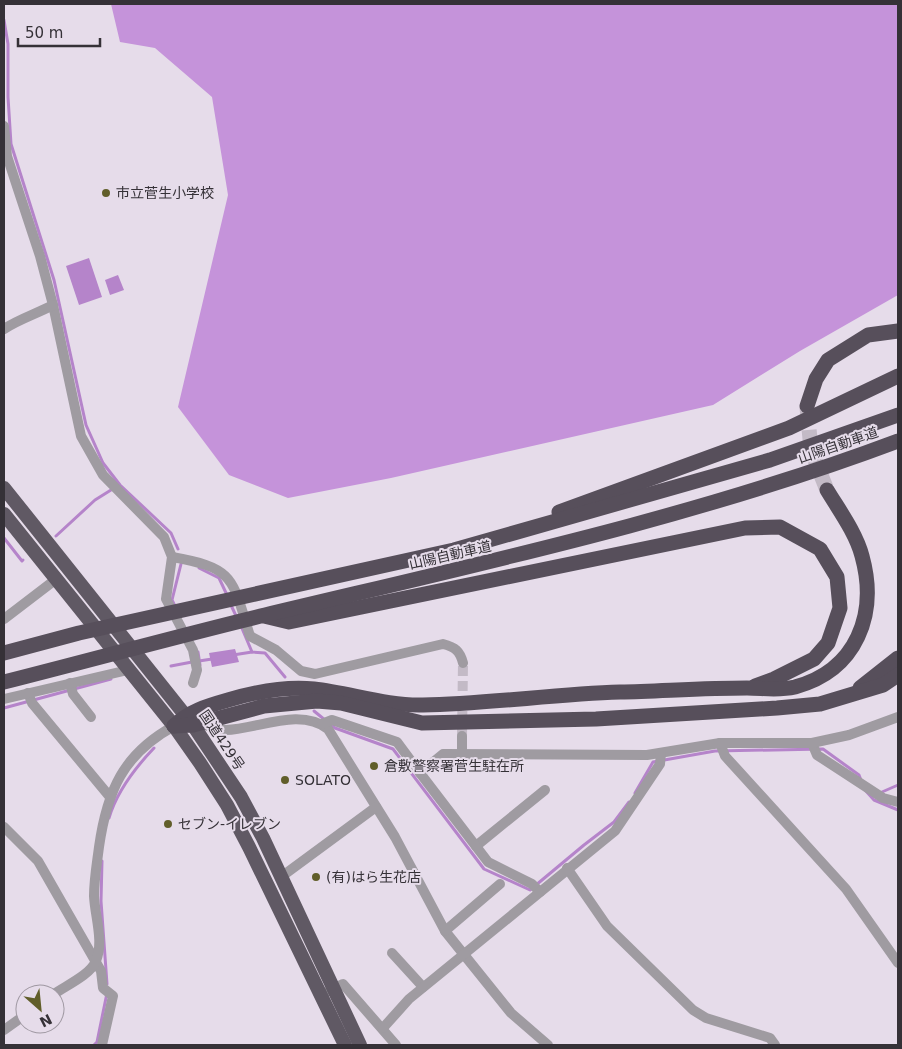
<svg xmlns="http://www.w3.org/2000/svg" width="902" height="1049" font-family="'DejaVu Sans','Noto Sans JP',sans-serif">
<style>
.forest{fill:#c593da}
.water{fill:#b584ca}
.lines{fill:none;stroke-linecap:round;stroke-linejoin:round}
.stream{stroke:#b584ca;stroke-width:3}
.minor-tunnel{stroke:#c3bac6;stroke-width:10;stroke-dasharray:10 5;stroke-linecap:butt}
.motorway-tunnel{stroke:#c3bac6;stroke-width:15;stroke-dasharray:15 8;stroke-linecap:butt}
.minor{stroke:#9f9ba1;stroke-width:10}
.trunk{stroke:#605964;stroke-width:14}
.motorway{stroke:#574f5b;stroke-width:15}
.poi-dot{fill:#615e2a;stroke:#e6dcea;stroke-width:2}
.labels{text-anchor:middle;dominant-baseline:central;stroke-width:4;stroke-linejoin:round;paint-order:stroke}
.poi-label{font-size:14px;fill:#353137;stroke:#e6dcea;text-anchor:start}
.street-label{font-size:14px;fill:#353137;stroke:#e6dcea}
</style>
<rect width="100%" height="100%" fill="#e6dcea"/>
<polygon class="forest" points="111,4 898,4 898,295 800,351 713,405 391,478 288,498 229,475 178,407 228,195 212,97 155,48 120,42"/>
<g class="water">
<polygon points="89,258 102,297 79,305 66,266"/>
<polygon points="118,275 124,290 110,295 105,280"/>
<polygon points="235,649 239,662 212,667 209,653"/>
</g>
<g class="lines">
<g class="stream">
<polyline points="4,20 8,44 8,97 11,144 54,280 86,425 103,463 120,485 171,533 178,549"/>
<polyline points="56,536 95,500 111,490"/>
<polyline points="4,538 22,561 23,560"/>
<polyline points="199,568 219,578 227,595"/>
<polyline points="230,603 237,618"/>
<polyline points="175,606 172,600 181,564"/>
<polyline points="241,626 252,652 265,653 285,677"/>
<polyline points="198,652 200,665"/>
<polyline points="233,655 252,652"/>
<polyline points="199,661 212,659"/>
<polyline points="171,666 192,662"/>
<polyline points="4,708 111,679"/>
<polyline points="314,711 325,720"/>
<polyline points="330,724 335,728 393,749 484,869 530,890 584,845 614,822 629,802"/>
<polyline points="865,790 874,800 898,810"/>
<polyline points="882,792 898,785"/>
<polyline points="635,793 653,762 715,751 823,749 859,775 861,780"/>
<path d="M109,818C117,791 135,768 154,748"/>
<polyline points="102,861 101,901 107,984"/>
<polyline points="94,1045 97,1042 107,993"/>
</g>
<polyline class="minor-tunnel" points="462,736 463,663"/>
<polyline class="motorway-tunnel" points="807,407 811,450 827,490"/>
<g class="minor">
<polyline points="4,126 7,156 40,256 53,305 81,436 103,475 164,537 172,557 166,599 193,650 197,670 193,683"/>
<path d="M4,329C19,319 36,314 53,305"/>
<path d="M172,557C236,568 232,579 250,636L276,650L301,671L315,674L443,644C455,647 460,651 463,663"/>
<polyline points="4,619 55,580"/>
<polyline points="70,683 73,694 91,717"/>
<polyline points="28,693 32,703 110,797"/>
<polyline points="4,699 128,670"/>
<path d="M200,723C208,726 217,730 226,730C258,729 300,707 328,729L395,837L445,931L511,1013L548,1045"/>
<polyline points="322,724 332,720 397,742 420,773"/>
<polyline points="720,743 725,756 846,889 898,963"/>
<polyline points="812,743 817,755 883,798 898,802"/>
<polyline points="462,755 462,736"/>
<polyline points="4,827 38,861 101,971 103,988 113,996 102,1045"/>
<polyline points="476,846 545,790"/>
<polyline points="567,868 607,926 693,1010 706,1018 770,1038 775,1045"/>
<polyline points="281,877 376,807"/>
<polyline points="540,892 532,884 488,862 420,773 443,754 647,755 720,743 812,743 849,735 898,717"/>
<polyline points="445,931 500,884"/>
<polyline points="392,953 423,987"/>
<polyline points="329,991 343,984 396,1045"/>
<path d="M54,994C67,985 90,975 96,961C104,941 95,917 94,896C94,880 97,863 99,847C107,791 123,754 174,726"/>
<polyline points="383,1028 409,999 615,831 660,764 661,753"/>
<polyline points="4,1030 25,1015"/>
</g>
<g class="trunk">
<polyline points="4,488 193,725 241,797 263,838 360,1045"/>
<polyline points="4,514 174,726 200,763 227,805 249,847 345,1045"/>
</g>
<g class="motorway">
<polyline points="807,406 816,379 828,360 868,335 898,331"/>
<polyline points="559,512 789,428 898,376"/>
<polyline points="264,616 289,622 745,528 780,527 820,549 837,577 840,608 828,643 814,659 774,679 755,686"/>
<polyline points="4,653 79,633 454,550 770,460 898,415"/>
<path d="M4,682C91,660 178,636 265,615C478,564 693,518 898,441"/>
<polyline points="860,688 898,658"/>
<path d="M174,726C189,711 207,706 228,700C255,692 286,686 314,689C350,693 386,706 423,705C488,704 554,694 620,692C662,691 705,688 747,688C763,688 778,691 795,687C857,670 878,614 862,556C856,533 839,510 827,490"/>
<polyline points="174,726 193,725 264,706 317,701 341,703 422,723 596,719 777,708 820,704 883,685 898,675"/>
</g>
</g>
<g class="poi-dot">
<circle cx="106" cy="193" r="5"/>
<circle cx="374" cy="766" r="5"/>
<circle cx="285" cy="780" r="5"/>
<circle cx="168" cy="824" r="5"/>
<circle cx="316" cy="877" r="5"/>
</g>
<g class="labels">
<g class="poi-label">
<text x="116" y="193">市立菅生小学校</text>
<text x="384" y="766">倉敷警察署菅生駐在所</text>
<text x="295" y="780">SOLATO</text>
<text x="178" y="824">セブン-イレブン</text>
<text x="326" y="877">(有)はら生花店</text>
</g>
<g class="street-label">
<text transform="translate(838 445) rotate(-19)">山陽自動車道</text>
<text transform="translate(450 555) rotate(-13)">山陽自動車道</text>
<text transform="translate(222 740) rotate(56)">国道429号</text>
</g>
</g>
<rect width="902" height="1049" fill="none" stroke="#353137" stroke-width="10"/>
<g transform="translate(40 1009) rotate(153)"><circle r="24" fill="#e6dcea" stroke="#9f98a2"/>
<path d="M0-4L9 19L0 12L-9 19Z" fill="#615e2a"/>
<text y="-8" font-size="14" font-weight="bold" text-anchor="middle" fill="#353137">N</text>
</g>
<path d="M18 38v8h82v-8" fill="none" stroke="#353137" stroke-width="2.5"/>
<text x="25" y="38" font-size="15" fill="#353137" stroke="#e6dcea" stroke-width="4" paint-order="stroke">50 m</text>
</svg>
